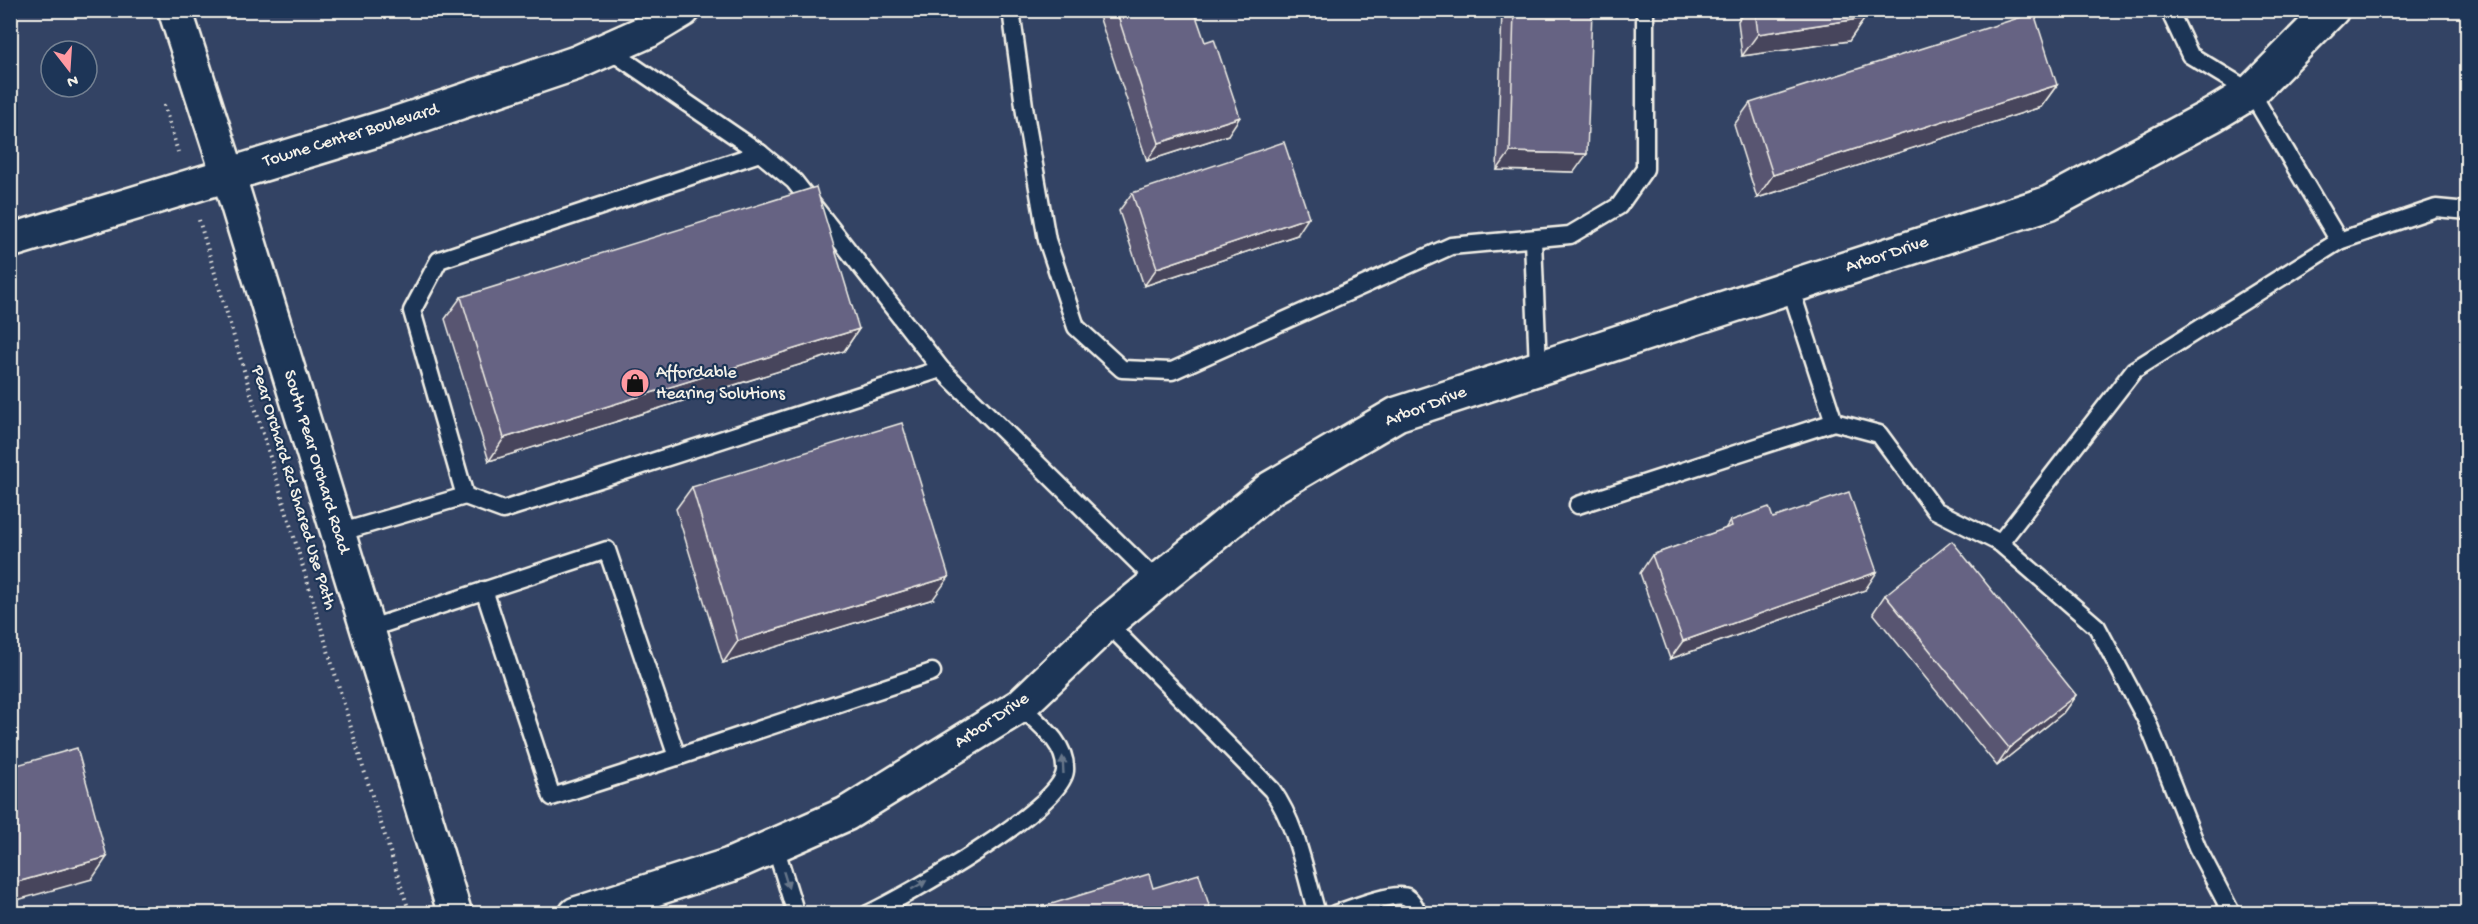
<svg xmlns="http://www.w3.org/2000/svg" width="2478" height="924" font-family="'Gochi Hand',sans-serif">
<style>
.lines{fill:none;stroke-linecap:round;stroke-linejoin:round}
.service-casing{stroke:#f4f1e8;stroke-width:21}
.minor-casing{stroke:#f4f1e8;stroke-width:38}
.tertiary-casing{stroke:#f4f1e8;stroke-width:38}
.path{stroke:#f4f1e8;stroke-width:4;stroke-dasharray:1.5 4.5;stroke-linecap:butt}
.service{stroke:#1d3557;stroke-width:16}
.minor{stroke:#1d3557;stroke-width:33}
.tertiary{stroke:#1d3557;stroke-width:33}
.wall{fill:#585571;stroke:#f4f1e8;stroke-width:1.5}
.shaded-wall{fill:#47455c;stroke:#f4f1e8;stroke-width:1.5}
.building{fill:#666383;stroke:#f4f1e8;stroke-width:1.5}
.oneway{fill:#68778a}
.labels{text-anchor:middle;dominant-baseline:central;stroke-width:4.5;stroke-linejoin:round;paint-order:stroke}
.street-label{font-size:18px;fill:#f4f1e8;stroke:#1d3557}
.poi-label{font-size:18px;fill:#f4f1e8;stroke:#1d3557;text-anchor:start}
</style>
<rect width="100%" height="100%" fill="#334364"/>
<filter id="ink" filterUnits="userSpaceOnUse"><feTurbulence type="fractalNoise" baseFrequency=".0167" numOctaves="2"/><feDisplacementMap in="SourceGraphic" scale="12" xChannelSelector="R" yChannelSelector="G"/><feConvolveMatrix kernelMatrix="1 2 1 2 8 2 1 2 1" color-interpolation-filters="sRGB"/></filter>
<g filter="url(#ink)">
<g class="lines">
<g class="service-casing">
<g id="service">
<polyline points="1011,10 1025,113 1047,240 1076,327 1122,369 1172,371 1451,246 1570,235 1619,206 1645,169 1645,10"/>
<polyline points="2169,10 2190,55 2251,92 2339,241"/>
<polyline points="608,49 760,153 794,181 941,369 1158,582"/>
<polyline points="760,153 439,260 412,311 465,496 503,510 941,369"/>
<polyline points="1533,240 1538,368"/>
<polyline points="1790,287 1834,422"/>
<polyline points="1578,505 1834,422 1879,434 1935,510 2000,543 2097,627 2147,721 2197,847 2232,914"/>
<polyline points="338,533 465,496"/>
<polyline points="2000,543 2134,370 2339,241 2436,208 2468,211"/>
<path d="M1107,623L1272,790C1297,825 1305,873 1317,914"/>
<polyline points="368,629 607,550 677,757 552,797 484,590"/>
<polyline points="677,757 932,672"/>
<polyline points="775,846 796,914"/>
<path d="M868,914C904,897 1061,809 1065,771C1067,743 1038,723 1020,706"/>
<path d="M1335,914C1349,909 1395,891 1407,897C1412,900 1416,908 1418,914"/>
</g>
</g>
<g class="minor-casing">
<g id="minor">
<polyline points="10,241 389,126 576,63 648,31 683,10"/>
<polyline points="576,914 730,865 846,814 1020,706 1107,623 1271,488 1397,414 2049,203 2213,115 2251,92 2332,10"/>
</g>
</g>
<g class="tertiary-casing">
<polyline id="tertiary" points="175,10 228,174 455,914"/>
</g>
<g class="path">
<polyline points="164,105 178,152"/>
<polyline points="199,220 361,761 410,914"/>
</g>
<use href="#service" class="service"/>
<use href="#minor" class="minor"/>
<use href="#tertiary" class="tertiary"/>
</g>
<g class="wall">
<polygon points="1097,10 1194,10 1228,135 1147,161"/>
<polygon points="1502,10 1592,10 1574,172 1497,170"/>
<polygon points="1745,10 1864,10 1865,18 1849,41 1742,56 1738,21"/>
<polygon points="2057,85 2041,107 1757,198 1734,125 1750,103"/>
<polygon points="1132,193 1297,235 1144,286 1119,211"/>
<polygon points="461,297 859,329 844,351 489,461 445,319"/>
<polygon points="692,487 933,599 723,663 676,509"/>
<polygon points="1773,518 1865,590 1670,659 1640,573 1652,555 1725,529 1730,521"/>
<polygon points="1885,595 2076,695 2063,713 1997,766 1873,613"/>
</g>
<g class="shaded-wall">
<polygon points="1865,18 1849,41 1742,56 1758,34"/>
<polygon points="2057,85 2041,107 1757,198 1773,175"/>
<polygon points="1240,117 1228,135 1147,161 1159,143"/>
<polygon points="1510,152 1587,154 1574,172 1497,170"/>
<polygon points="1309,217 1297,235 1144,286 1157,268"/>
<polygon points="859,329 844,351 489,461 504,438"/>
<polygon points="1877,572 1865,590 1670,659 1683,641"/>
<polygon points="949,577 933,599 723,663 738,641"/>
<polygon points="2076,695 2063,713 1997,766 2009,748"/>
<polygon points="107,857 92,879 10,902 10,884"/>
</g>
<g class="building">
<polygon points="1116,10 1194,10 1205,42 1214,39 1240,117 1159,143"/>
<polygon points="1514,10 1592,10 1587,154 1510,152"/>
<polygon points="1755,10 1864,10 1865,18 1758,34"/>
<polygon points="2034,13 2057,85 1773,175 1750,103"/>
<polygon points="1284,142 1309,217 1157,268 1132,193"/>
<polygon points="816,187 859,329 504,438 461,297"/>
<polygon points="902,423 949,577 738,641 692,487"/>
<polygon points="1849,492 1877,572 1683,641 1652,555 1732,526 1730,521 1769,507 1773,518"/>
<polygon points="1952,541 2076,695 2009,748 1885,595"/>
<polygon points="77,748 107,857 10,884 10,767"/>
<polygon points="1149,874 1153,888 1199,874 1212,914 1019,914"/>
</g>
<defs><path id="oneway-solid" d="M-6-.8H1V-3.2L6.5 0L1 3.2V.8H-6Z" transform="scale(1.5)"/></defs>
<g class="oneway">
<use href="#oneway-solid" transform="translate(1063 765) rotate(-93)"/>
<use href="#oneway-solid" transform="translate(786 880) rotate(73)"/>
<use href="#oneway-solid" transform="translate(919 885) rotate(-30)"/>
</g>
</g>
<defs>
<g id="shop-disc" transform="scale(1.5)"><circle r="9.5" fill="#ff9aa2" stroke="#1d3557"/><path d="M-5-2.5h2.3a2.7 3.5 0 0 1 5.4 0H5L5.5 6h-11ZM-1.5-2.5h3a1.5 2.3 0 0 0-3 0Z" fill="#111"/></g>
</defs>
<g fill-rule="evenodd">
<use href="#shop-disc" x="635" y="383"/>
</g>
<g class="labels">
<g class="street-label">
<text transform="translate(351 136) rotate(-17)">Towne Center Boulevard</text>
<text transform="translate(1887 255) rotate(-18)">Arbor Drive</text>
<text transform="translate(1426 407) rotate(-21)">Arbor Drive</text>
<text transform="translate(316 462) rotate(73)">South Pear Orchard Road</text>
<text transform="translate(293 488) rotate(73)">Pear Orchard Rd Shared Use Path</text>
<text transform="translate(992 721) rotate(-34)">Arbor Drive</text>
</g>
<g class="poi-label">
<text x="656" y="373">Affordable<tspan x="656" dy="21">Hearing Solutions</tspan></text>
</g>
</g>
<rect width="2478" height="924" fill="none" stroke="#1d3557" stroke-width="36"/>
<rect x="18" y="18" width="2442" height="888" fill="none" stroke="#f4f1e8" stroke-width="2" filter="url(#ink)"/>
<g transform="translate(69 69) rotate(163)"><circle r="28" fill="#1d3557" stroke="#738091" stroke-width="1.5"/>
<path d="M0-4.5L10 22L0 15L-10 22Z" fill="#ff9aa2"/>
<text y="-9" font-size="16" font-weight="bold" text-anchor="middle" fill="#f4f1e8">N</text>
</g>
</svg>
